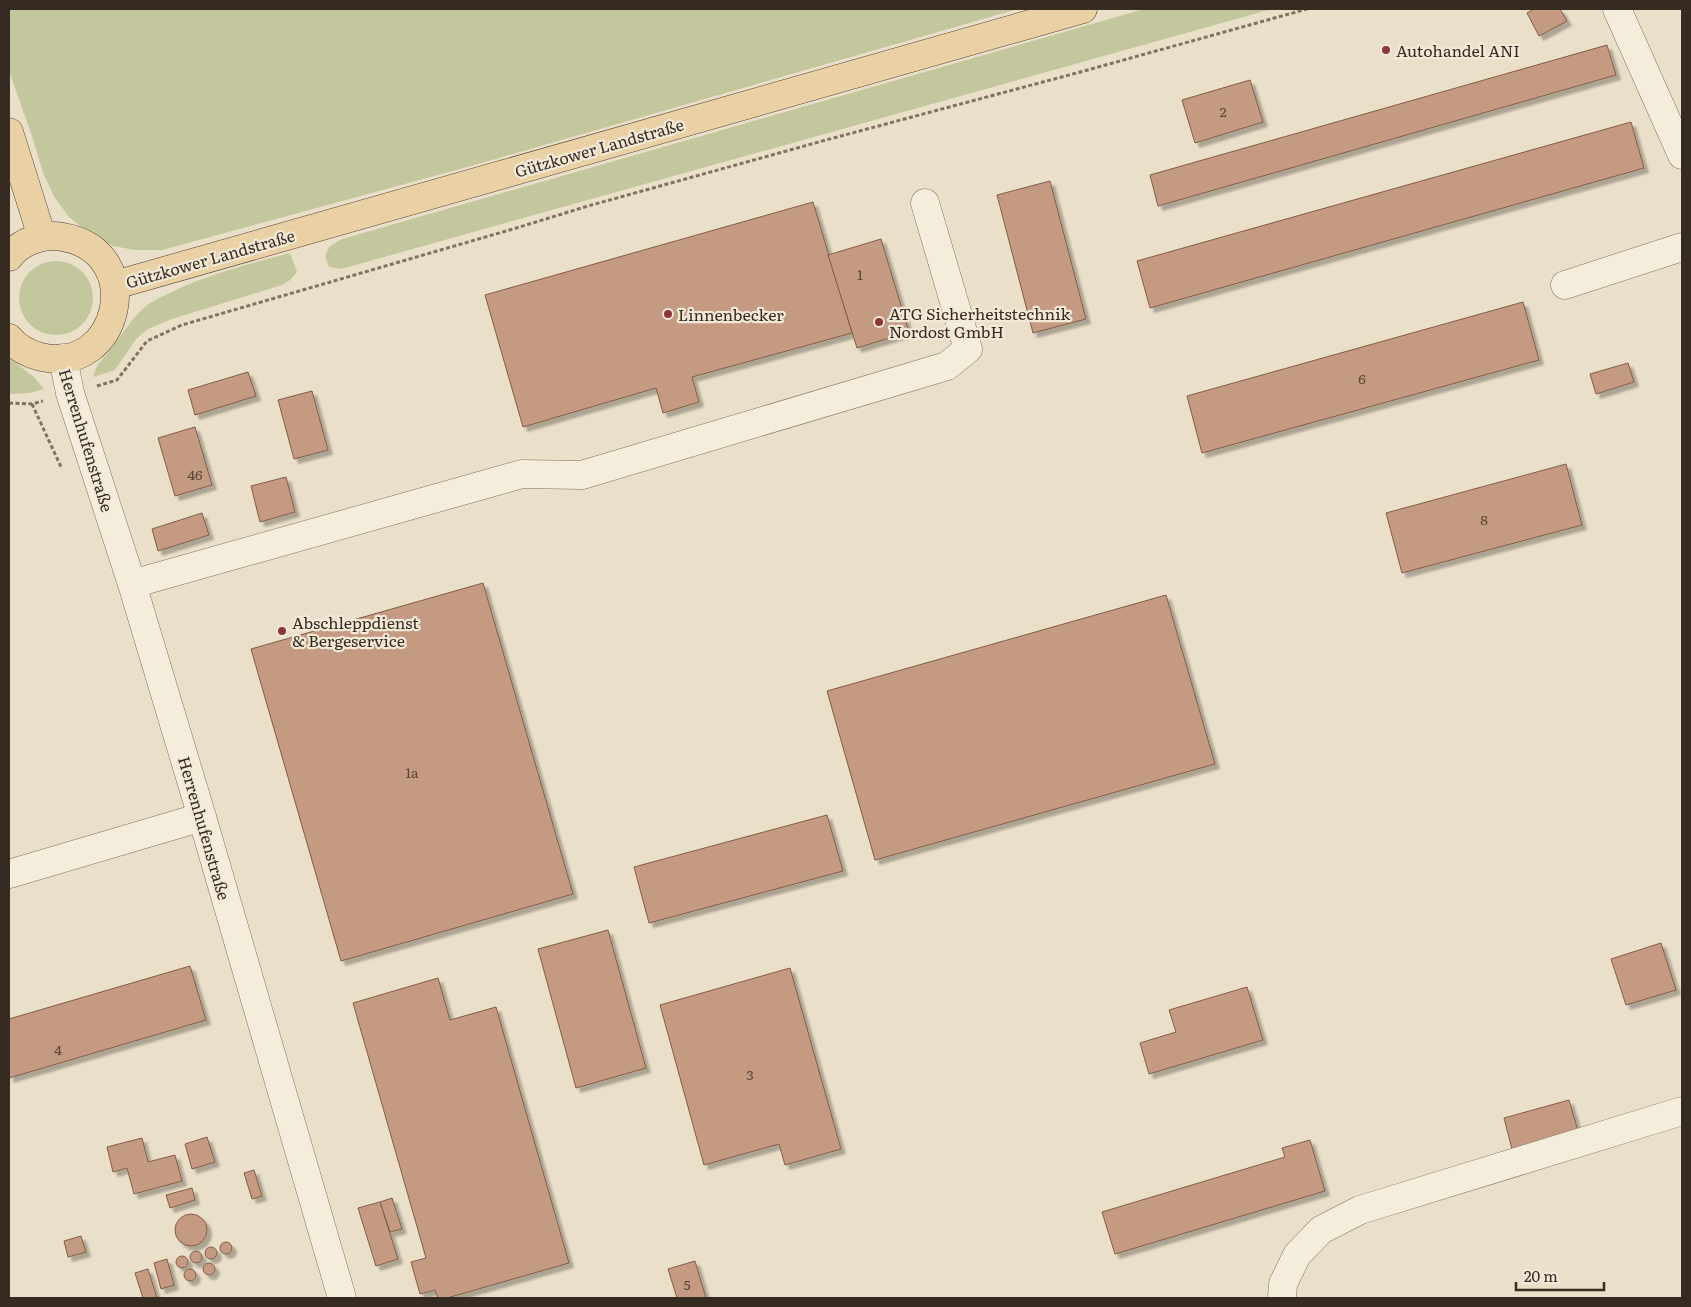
<svg xmlns="http://www.w3.org/2000/svg" width="1691" height="1307" font-family="Literata,serif">
<style>
.green{fill:#c4c79d}
.building{fill:#c49b82;stroke:#815c48;filter:url(#shadow)}
.lines{fill:none;stroke-linecap:round;stroke-linejoin:round}
.minor-casing{stroke:#84715f;stroke-width:29}
.major-casing{stroke:#534033;stroke-width:29}
.path{stroke:#84715f;stroke-width:3;stroke-dasharray:4 2.5;stroke-linecap:butt}
.minor{stroke:#f5eddb;stroke-width:28}
.major{stroke:#e9d1a5;stroke-width:28}
.poi-dot{fill:#8d363a;stroke:#f2e9d7;stroke-width:2}
.labels{text-anchor:middle;dominant-baseline:central;stroke-width:4.5;stroke-linejoin:round;paint-order:stroke}
.number-label{font-size:14px;fill:#5a4739}
.poi-label{font-size:16px;fill:#362b21;stroke:#f2e9d7;text-anchor:start}
.street-label{font-size:16px;fill:#362b21;stroke:#f2e9d7}
</style>
<defs>
<filter id="shadow"><feDropShadow dx="4.5" dy="4.5" stdDeviation="1" flood-color="#0004"/></filter>
</defs>
<rect width="100%" height="100%" fill="#eadfc9"/>
<g class="green">
<polygon points="9,9 1018,9 471,166 162,250 135,250 113,246 84,229 69,217 55,198 43,173 32,136 9,71"/>
<polygon points="1144,9 1272,9 341,269 329,267 325,256 330,246 342,239"/>
<path d="M290,253L297,272L290,280L282,285L172,319L148,329L136,339L115,370L93,377C98,361 102,361 111,349C123,334 132,317 147,305C156,299 168,294 178,289C214,273 252,263 290,253Z"/>
<circle cx="56" cy="298" r="37"/>
<polygon points="9,358 34,377 44,389 30,393 9,394"/>
</g>
<g class="building">
<polygon points="1534,9 1560,9 1567,21 1539,36 1527,13"/>
<polygon points="1607,45 1616,75 1158,206 1150,175"/>
<polygon points="1250,80 1263,122 1195,143 1182,100"/>
<polygon points="1631,122 1644,168 1150,308 1137,261"/>
<polygon points="1050,181 1086,319 1033,333 997,195"/>
<polygon points="813,202 852,333 692,377 699,402 663,413 656,388 523,427 485,295"/>
<polygon points="881,239 909,332 857,348 828,255"/>
<polygon points="1523,302 1539,360 1202,453 1187,396"/>
<polygon points="1628,363 1634,382 1596,394 1590,374"/>
<polygon points="248,372 256,396 195,415 188,390"/>
<polygon points="312,391 328,450 294,459 278,400"/>
<polygon points="195,427 212,485 175,496 158,438"/>
<polygon points="1566,464 1582,525 1402,573 1386,513"/>
<polygon points="286,477 295,512 260,522 251,486"/>
<polygon points="202,513 209,535 158,551 152,529"/>
<polygon points="483,583 573,894 341,961 251,649"/>
<polygon points="1166,595 1215,764 875,860 827,691"/>
<polygon points="827,815 843,871 649,923 634,867"/>
<polygon points="608,930 646,1068 576,1088 538,949"/>
<polygon points="1661,943 1676,990 1626,1005 1611,959"/>
<polygon points="190,966 206,1020 9,1078 9,1019"/>
<polygon points="790,968 841,1149 785,1165 779,1144 704,1165 660,1005"/>
<polygon points="438,978 450,1020 496,1007 569,1263 447,1298 438,1298 435,1290 420,1294 411,1262 426,1258 353,1003"/>
<polygon points="1247,987 1263,1040 1149,1074 1140,1043 1176,1032 1169,1010"/>
<polygon points="1569,1100 1578,1131 1512,1149 1504,1118"/>
<polygon points="207,1137 215,1162 192,1169 185,1144"/>
<polygon points="142,1138 148,1162 175,1155 182,1181 134,1194 127,1168 113,1172 107,1147"/>
<polygon points="1310,1140 1325,1191 1115,1254 1102,1212 1285,1157 1282,1148"/>
<polygon points="254,1170 262,1196 252,1199 244,1173"/>
<polygon points="192,1188 195,1200 170,1208 166,1195"/>
<polygon points="392,1198 402,1229 390,1232 380,1202"/>
<polygon points="380,1202 398,1259 376,1266 358,1208"/>
<circle cx="191" cy="1230" r="16"/>
<polygon points="81,1236 86,1252 68,1257 64,1241"/>
<circle cx="226" cy="1248" r="6"/>
<circle cx="211" cy="1253" r="6"/>
<circle cx="196" cy="1257" r="6"/>
<circle cx="182" cy="1262" r="6"/>
<polygon points="167,1259 174,1285 161,1289 154,1263"/>
<polygon points="695,1261 706,1298 677,1298 668,1269"/>
<circle cx="209" cy="1269" r="6"/>
<circle cx="190" cy="1275" r="6"/>
<polygon points="148,1269 157,1298 143,1298 135,1273"/>
</g>
<g class="lines">
<g class="minor-casing">
<g id="minor">
<polyline points="1617,9 1682,155"/>
<polyline points="1565,285 1682,247"/>
<polyline points="63,358 70,393 132,584 202,817 342,1298"/>
<polyline points="132,584 522,474 582,475 947,366 968,349 925,203"/>
<polyline points="9,874 202,817"/>
<polyline points="1282,1298 1283,1284 1297,1255 1321,1230 1360,1210 1682,1111"/>
</g>
</g>
<g class="major-casing">
<g id="major">
<polyline points="9,132 42,237"/>
<path d="M9,257C21,241 44,233 63,237C148,252 120,376 41,357C29,354 17,348 9,338"/>
<polyline points="115,285 1083,9"/>
</g>
</g>
<g class="path">
<polyline points="97,386 117,380 147,341 182,325 513,229 588,206 826,140 1084,71 1307,9"/>
<polyline points="9,403 32,404 43,401"/>
<polyline points="32,404 62,469"/>
</g>
<use href="#minor" class="minor"/>
<use href="#major" class="major"/>
</g>
<g class="poi-dot">
<circle cx="1386" cy="50" r="5"/>
<circle cx="668" cy="314" r="5"/>
<circle cx="879" cy="322" r="5"/>
<circle cx="282" cy="631" r="5"/>
</g>
<g class="labels">
<g class="number-label">
<text x="1223" y="111">2</text>
<text x="860" y="274">1</text>
<text x="1362" y="378">6</text>
<text x="195" y="474">46</text>
<text x="1484" y="519">8</text>
<text x="412" y="772">1a</text>
<text x="58" y="1049">4</text>
<text x="750" y="1074">3</text>
<text x="687" y="1284">5</text>
</g>
<g class="poi-label">
<text x="1396" y="50">Autohandel ANI</text>
<text x="889" y="313">ATG Sicherheitstechnik<tspan x="889" dy="18">Nordost GmbH</tspan></text>
<text x="678" y="314">Linnenbecker</text>
<text x="292" y="622">Abschleppdienst<tspan x="292" dy="18">&amp; Bergeservice</tspan></text>
</g>
<g class="street-label">
<text transform="translate(599 147) rotate(-16)">Gützkower Landstraße</text>
<text transform="translate(210 258) rotate(-16)">Gützkower Landstraße</text>
<text transform="translate(87 440) rotate(73)">Herrenhufenstraße</text>
<text transform="translate(205 828) rotate(74)">Herrenhufenstraße</text>
</g>
</g>
<rect width="1691" height="1307" fill="none" stroke="#362b21" stroke-width="20"/>
<path d="M1516 1282v8h88v-8" fill="none" stroke="#362b21" stroke-width="2.5"/>
<text x="1524" y="1282" font-size="15" fill="#362b21" stroke="#f2e9d7" stroke-width="4" paint-order="stroke">20 m</text>
</svg>
